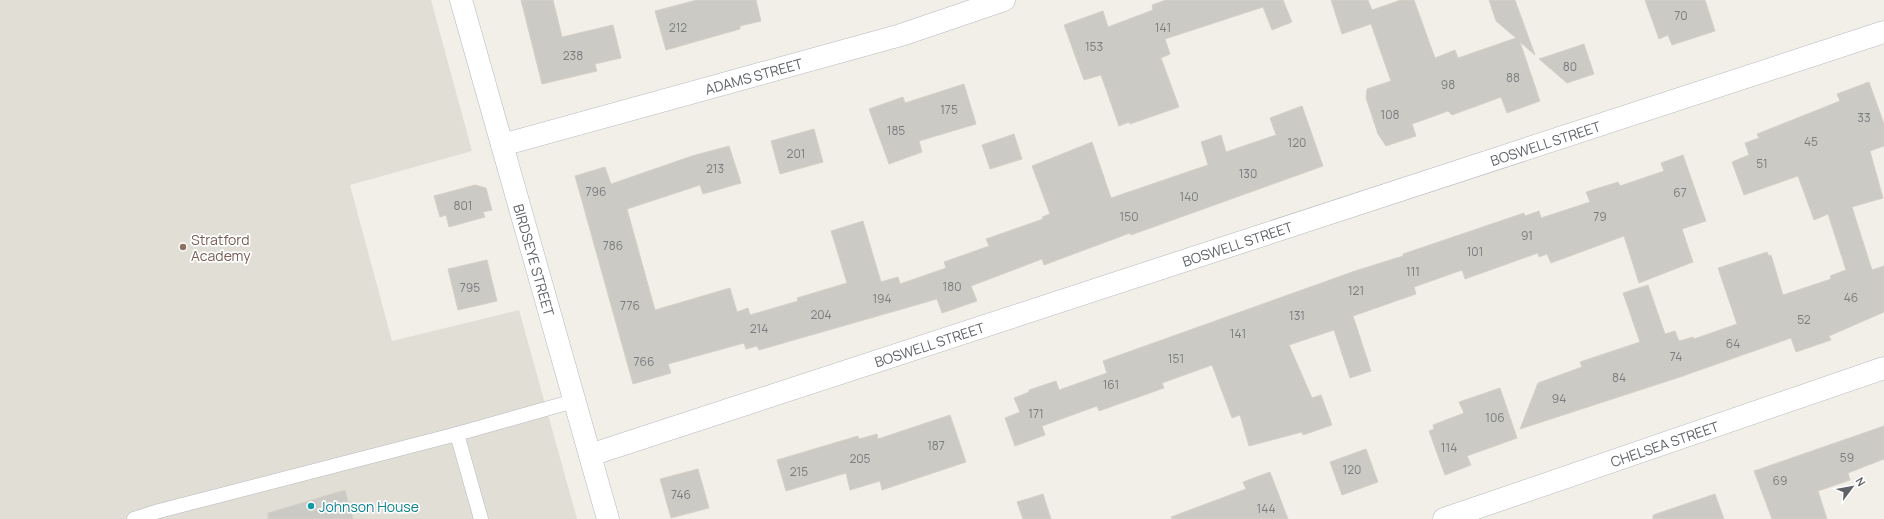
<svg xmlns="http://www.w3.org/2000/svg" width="1884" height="519" font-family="Manrope,sans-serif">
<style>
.education{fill:#e1ded6}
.building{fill:#cccac5;stroke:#d6d1c6}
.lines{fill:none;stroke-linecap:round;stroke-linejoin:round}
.service-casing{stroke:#b5b8bc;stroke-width:15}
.minor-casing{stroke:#b5b8bc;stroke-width:23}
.service{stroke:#fff;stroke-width:14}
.minor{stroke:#fff;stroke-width:22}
.education-dot{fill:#8d6e63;stroke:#fff;stroke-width:1.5}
.culture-dot{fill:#0f9aa8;stroke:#fff;stroke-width:1.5}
.labels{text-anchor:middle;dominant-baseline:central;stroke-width:3.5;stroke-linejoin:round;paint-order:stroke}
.number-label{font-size:12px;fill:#7a7d7f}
.street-label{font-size:14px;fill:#5f6368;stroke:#fff}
.education-label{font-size:14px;fill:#785e54;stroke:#fff;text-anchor:start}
.culture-label{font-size:14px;fill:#0d838f;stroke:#fff;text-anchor:start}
</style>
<rect width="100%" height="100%" fill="#f1efe8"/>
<polygon class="education" points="0,0 431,0 472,151 350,185 392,341 519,310 577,519 0,519"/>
<g class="building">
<polygon points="521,0 553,0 562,37 613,25 621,58 595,64 597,71 542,84"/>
<polygon points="697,0 756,0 761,21 740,26 740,29 666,50 655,11"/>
<polygon points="1166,0 1283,0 1292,22 1272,30 1263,7 1165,39 1170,54 1161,58 1179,107 1130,124 1129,122 1119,126 1101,75 1084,80 1064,25 1103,11 1108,27 1153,10 1152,5"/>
<polygon points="1331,0 1368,0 1372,10 1401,0 1414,0 1435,58 1455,50 1458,58 1516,38 1496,21 1489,0 1515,0 1535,55 1520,42 1540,101 1507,113 1501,97 1452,115 1448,111 1412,124 1416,136 1386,146 1378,134 1366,98 1367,89 1391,81 1371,24 1342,34"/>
<polygon points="1645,0 1705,0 1715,31 1672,45 1668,35 1659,39"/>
<polygon points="1584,44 1594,74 1567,83 1539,59"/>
<polygon points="1869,82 1884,124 1884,146 1870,151 1883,198 1852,207 1872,270 1884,266 1884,312 1829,336 1831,340 1796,352 1791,338 1680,377 1520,429 1538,383 1582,367 1580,362 1640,342 1623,293 1648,285 1665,334 1675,331 1679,341 1693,337 1694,339 1737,324 1718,268 1767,252 1769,256 1771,255 1783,295 1831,279 1830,276 1846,270 1828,214 1814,220 1798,176 1744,195 1732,162 1749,155 1745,143 1759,138 1757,134 1840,101 1837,94"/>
<polygon points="964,84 976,124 919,141 922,152 889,164 869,109 903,97 905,103"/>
<polygon points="1302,106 1323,166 1131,235 1130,233 1044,265 1042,259 971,286 977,301 942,313 937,299 759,350 757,346 746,349 744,343 668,364 671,373 633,384 575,176 605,167 611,184 692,156 729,146 741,183 703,194 700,185 627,209 655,310 730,288 737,312 748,308 750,315 798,301 797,298 847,283 831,231 863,221 881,282 898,277 900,284 946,268 944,262 989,246 986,239 1043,219 1042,217 1050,214 1032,166 1092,142 1111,198 1208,165 1201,142 1221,135 1226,152 1276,135 1270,118"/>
<polygon points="814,129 823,162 780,174 771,141"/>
<polygon points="1014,134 1022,159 990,169 982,145"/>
<polygon points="1683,155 1706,221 1682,229 1693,262 1639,283 1624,236 1551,263 1547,254 1539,257 1538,253 1465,279 1462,270 1414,287 1416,294 1353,316 1371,371 1350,378 1334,330 1289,345 1312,398 1321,395 1332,425 1303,435 1302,432 1249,446 1240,415 1232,418 1212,365 1162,383 1164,388 1099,411 1097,406 1042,426 1045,435 1015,446 1005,418 1020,412 1014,398 1029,392 1029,390 1056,381 1059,390 1107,373 1103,361 1355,271 1403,256 1403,254 1524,213 1525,216 1539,211 1541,218 1590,202 1586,192 1618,182 1620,186 1664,171 1661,163"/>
<polygon points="475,185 486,188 492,210 483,212 485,217 449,227 446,215 440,217 434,196"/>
<polygon points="487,260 497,301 458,310 448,269"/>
<polygon points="1500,388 1517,438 1467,456 1471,465 1445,475 1429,431 1434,429 1433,425 1464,413 1459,402"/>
<polygon points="950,415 966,462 882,490 880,481 850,490 846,473 786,491 777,460 858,436 859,439 877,434 878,439"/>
<polygon points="1884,426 1884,459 1848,473 1850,480 1818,491 1827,519 1772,519 1754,471"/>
<polygon points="1366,449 1378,482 1342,495 1330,462"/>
<polygon points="698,469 709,508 671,518 660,479"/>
<polygon points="1270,472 1288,519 1172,519 1171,517 1246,489 1243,482"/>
<polygon points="345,490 353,519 268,519 268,513"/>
<polygon points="1043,494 1051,519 1023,519 1017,502"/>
<polygon points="1715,494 1724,519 1653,519 1653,515"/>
</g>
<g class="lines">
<g class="service-casing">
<g id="service">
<polyline points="457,434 481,519"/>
<polyline points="134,519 159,511 457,434 574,401"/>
</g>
</g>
<g class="minor-casing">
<g id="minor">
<path id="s1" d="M461,0L608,519"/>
<path id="s2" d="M502,145L901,35L1004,0"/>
<path id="s3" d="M590,455L1884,32"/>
<path id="s4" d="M1444,519L1884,368"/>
</g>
</g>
<use href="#service" class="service"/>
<use href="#minor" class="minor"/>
</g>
<circle class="education-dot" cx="183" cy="247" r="4"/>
<circle class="culture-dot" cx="311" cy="506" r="4"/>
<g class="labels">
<g class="number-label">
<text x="1681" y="15">70</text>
<text x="678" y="27">212</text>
<text x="1163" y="27">141</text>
<text x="1094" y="46">153</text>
<text x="573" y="55">238</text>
<text x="1570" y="66">80</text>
<text x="1513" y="77">88</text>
<text x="1448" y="84">98</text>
<text x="949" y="109">175</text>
<text x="1390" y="114">108</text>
<text x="1864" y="117">33</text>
<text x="896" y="130">185</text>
<text x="1811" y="141">45</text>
<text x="1297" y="142">120</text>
<text x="796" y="153">201</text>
<text x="1762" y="163">51</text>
<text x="715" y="168">213</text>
<text x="1248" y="173">130</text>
<text x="596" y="191">796</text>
<text x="1680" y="192">67</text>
<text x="1189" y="196">140</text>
<text x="463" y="205">801</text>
<text x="1129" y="216">150</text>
<text x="1600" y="216">79</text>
<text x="1527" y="235">91</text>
<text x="613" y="245">786</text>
<text x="1475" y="251">101</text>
<text x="1413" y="271">111</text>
<text x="952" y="286">180</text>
<text x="470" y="287">795</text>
<text x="1356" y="290">121</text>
<text x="1851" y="297">46</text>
<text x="882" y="298">194</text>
<text x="630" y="305">776</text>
<text x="821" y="314">204</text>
<text x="1297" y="315">131</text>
<text x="1804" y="319">52</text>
<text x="759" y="328">214</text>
<text x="1238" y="333">141</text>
<text x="1733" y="343">64</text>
<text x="1676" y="356">74</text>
<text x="1176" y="358">151</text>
<text x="644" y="361">766</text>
<text x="1619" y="377">84</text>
<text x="1111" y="384">161</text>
<text x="1559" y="398">94</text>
<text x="1036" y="413">171</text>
<text x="1495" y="417">106</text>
<text x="936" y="445">187</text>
<text x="1449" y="447">114</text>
<text x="1847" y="457">59</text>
<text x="860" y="458">205</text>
<text x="1352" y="469">120</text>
<text x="799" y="471">215</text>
<text x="1780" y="480">69</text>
<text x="681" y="494">746</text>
<text x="1266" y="508">144</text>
</g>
<g class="street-label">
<text stroke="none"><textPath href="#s2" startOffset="261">ADAMS STREET</textPath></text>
<text stroke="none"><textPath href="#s3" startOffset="1005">BOSWELL STREET</textPath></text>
<text stroke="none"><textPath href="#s3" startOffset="681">BOSWELL STREET</textPath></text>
<text stroke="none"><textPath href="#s1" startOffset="270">BIRDSEYE STREET</textPath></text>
<text stroke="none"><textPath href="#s3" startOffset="357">BOSWELL STREET</textPath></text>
<text stroke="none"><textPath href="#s4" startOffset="233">CHELSEA STREET</textPath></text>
</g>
<g class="education-label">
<text x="191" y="239">Stratford<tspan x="191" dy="16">Academy</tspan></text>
</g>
<g class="culture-label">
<text x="319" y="506">Johnson House</text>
</g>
</g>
<g transform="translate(1852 487) rotate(58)" stroke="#ffffff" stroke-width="3" paint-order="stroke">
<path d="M0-3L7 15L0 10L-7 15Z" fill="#5f6368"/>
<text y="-6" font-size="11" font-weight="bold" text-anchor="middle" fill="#5f6368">N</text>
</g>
</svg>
